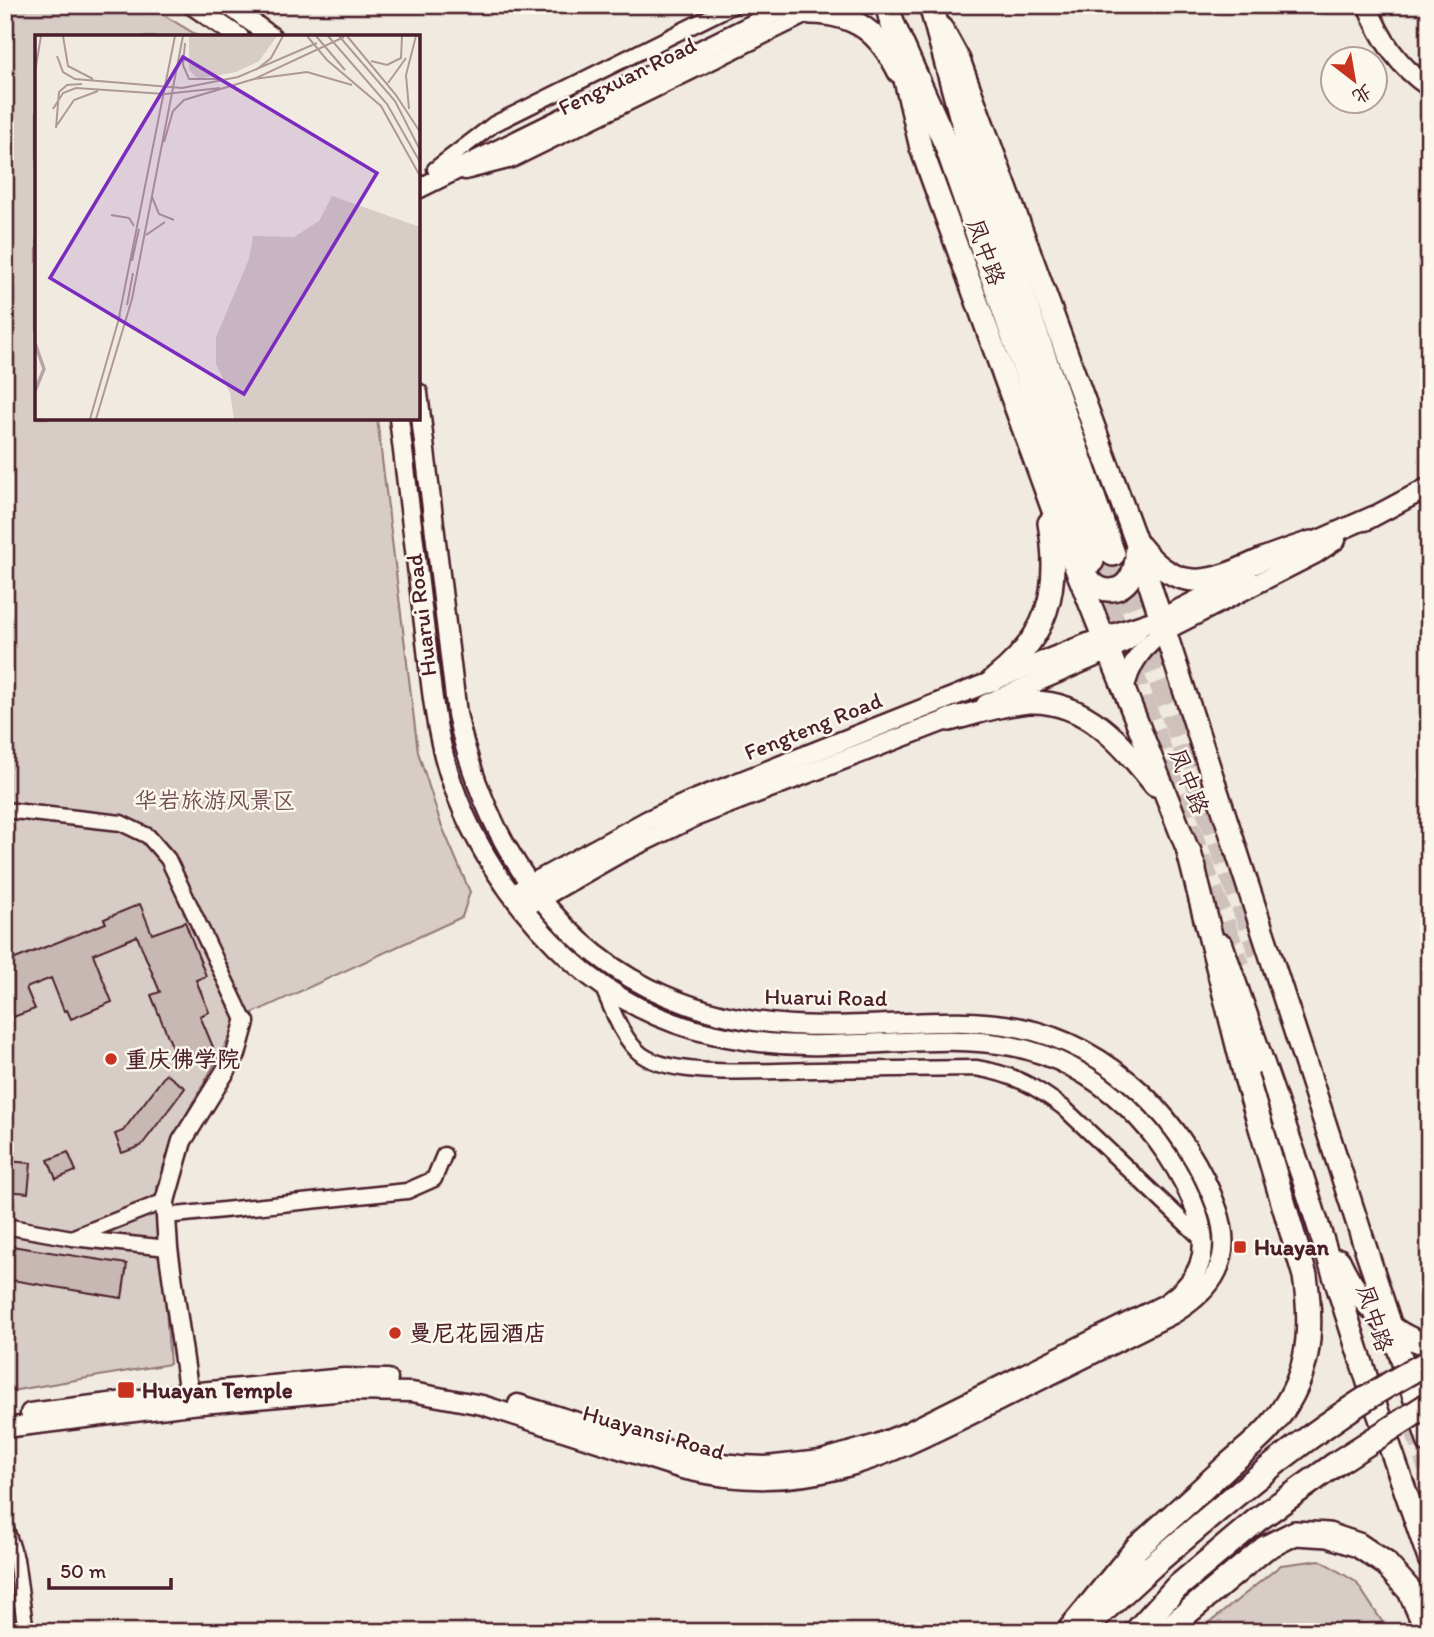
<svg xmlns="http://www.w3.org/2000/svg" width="1434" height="1637" font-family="Itim,'LXGW WenKai TC',sans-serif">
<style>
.green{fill:#d8ccc6;stroke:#917678;stroke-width:2}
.building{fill:#c8b8b3;stroke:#4a1f2b;stroke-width:2}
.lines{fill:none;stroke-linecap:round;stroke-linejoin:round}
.primary-tunnel{stroke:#cfc1bc;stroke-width:23;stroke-dasharray:23 11;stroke-linecap:butt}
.minor-casing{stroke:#4a1f2b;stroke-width:19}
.tertiary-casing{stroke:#4a1f2b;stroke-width:23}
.secondary-casing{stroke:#4a1f2b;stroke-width:26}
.primary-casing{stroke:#4a1f2b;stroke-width:28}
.minor{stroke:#fbf7ec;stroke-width:14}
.tertiary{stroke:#fbf7ec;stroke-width:18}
.secondary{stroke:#fbf7ec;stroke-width:21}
.primary{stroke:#fbf7ec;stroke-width:23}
.primary-bridge-casing{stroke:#4a1f2b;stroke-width:28;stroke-linecap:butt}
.primary-bridge{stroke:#fbf7ec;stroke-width:23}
.poi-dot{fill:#c8321e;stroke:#fbf7ec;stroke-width:2.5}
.labels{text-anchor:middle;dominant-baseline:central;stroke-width:5;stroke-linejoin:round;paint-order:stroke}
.street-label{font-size:23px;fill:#4a1f2b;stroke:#fbf7ec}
.park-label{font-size:23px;fill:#6e4a52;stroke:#fbf7ec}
.poi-label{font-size:23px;font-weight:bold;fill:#4a1f2b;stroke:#fbf7ec;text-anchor:start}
.inset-river{fill:none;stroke:#b8a4a2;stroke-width:3.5}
.inset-road{fill:none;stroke:#ae9998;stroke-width:2}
.view{fill:#7b2cbf;fill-opacity:0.15;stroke:#7b2cbf;stroke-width:3.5}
.inset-edge{fill:none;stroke:#4a1f2b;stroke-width:3.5}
</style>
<rect width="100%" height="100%" fill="#f0eae0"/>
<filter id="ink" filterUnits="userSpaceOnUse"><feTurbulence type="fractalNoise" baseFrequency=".0143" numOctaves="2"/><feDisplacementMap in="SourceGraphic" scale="14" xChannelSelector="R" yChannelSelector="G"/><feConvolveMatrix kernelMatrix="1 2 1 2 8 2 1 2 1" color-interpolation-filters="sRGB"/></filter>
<g filter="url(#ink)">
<g class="green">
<polygon points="5,5 147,5 200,37 37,37 37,418 377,418 418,752 441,824 470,892 462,917 240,1019 172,1140 157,1187 170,1364 5,1392"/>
<polygon points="1320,1560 1356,1582 1389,1632 1198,1632 1281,1565"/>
</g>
<g class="building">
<polygon points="140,904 152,934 185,922 206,976 196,980 209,1012 200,1016 213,1047 178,1061 151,995 160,992 137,936 93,954 112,1002 71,1019 67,1010 64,1011 51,978 26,988 35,1009 5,1020 5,963 106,923 104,919"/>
<polygon points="166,1074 185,1088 141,1146 122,1153 115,1134 123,1131"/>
<polygon points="68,1152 76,1171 56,1179 48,1160"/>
<polygon points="5,1161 31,1163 28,1193 5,1191"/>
<polygon points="5,1245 127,1264 122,1298 5,1279"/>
</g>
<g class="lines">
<g class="primary-tunnel">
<polyline points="1113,554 1260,953"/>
<polyline points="1095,571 1239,966"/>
<polyline points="1415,1424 1429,1468"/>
</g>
<g class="minor-casing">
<g id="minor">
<polyline points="435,169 494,124 734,5"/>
<polyline points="465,172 512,160 817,10"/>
<polyline points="5,810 121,823 148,836 168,859 245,1022"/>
<path d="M602,986C612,1008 622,1040 642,1055C676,1079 773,1070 816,1070C869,1069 923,1069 976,1068C1013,1074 1035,1086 1064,1108L1203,1240"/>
<polyline points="166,1216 407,1191 434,1179 444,1155"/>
<polyline points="5,1226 72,1238 168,1248"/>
<polyline points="76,1236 165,1201"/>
<polyline points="5,1526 16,1559 26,1632"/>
</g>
</g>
<g class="tertiary-casing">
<g id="tertiary">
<polyline points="192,5 239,37"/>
<polyline points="228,5 272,37"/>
<path d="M1367,5C1381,40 1398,66 1429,87"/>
<polyline points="418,189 792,5"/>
<path d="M399,418C407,484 415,550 423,616C429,662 432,710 444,756C465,836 513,908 574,963C613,998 662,1023 712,1034C748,1042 788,1046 825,1045C941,1044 1032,1018 1127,1107C1156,1134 1183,1174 1197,1213C1211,1253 1200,1280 1165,1304L907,1432L877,1444L821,1460L766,1466L741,1465L713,1462L686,1455L518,1404"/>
<polyline points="1365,521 1429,487"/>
<polyline points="1300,548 1373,516"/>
<path d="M1124,691C1130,663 1142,647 1166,630L1315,554L1336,540"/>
<polyline points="986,704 1109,651 1127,641 1139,629"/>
<polyline points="522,889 648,820 691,801 1103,637 1161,618 1247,575"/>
<polyline points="532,903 618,854 697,816 960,715"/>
<polyline points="190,1402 168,1248 165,1201 182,1141 236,1054 245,1022"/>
<polyline points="30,1413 189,1393 344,1378 388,1379"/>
<path d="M5,1428L191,1405L346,1391L412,1392L482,1405L682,1469C811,1500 889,1455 1001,1400C1058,1371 1115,1343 1173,1314C1214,1289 1234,1260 1218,1211C1203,1168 1175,1124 1142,1093C1029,987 926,1033 792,1025C743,1022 693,1010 649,988C544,936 481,825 457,714L418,393"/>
</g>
</g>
<g class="secondary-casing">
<g id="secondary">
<path d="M811,13C857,14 879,33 899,72"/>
<polyline points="942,29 959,60 1135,539 1429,1443"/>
<polyline points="899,54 921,148 1054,513 1195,868"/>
<path d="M1140,546C1181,598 1214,581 1265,558C1280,552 1296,547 1311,542"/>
<path d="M1082,570C1103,606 1138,590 1136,551"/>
<path d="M993,680C1048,637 1061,591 1049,523"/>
<path d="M949,720C974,714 1003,704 1029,702C1086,700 1122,744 1155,785"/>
<polyline points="1222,945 1302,1175 1373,1398 1429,1559"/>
<path d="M1339,1260C1356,1298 1388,1334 1429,1345"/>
</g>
</g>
<g class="primary-casing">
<g id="primary">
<polyline points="887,5 893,25 946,144 1092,561"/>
<polyline points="931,5 966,134 1113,554"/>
<polyline points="1189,852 1246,1077"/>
<polyline points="1090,1623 1152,1566"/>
<polyline points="1068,1632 1137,1548"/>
<polyline points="1136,1632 1176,1588"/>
<polyline points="1164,1632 1265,1548 1295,1533 1328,1535 1358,1545 1385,1563 1410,1591 1428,1632"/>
</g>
</g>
<use href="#minor" class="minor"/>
<use href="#tertiary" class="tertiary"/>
<use href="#secondary" class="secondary"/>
<use href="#primary" class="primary"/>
<g class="primary-bridge-casing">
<g id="primary-bridge">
<path d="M1137,1548C1166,1522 1196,1495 1225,1468C1239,1455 1256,1443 1269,1428C1309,1382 1314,1335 1305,1276L1246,1077"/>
<path d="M1152,1566C1239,1491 1327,1415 1429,1362"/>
<polyline points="1176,1588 1257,1520 1337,1463 1429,1404"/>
</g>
</g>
<use href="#primary-bridge" class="primary-bridge"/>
</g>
</g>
<g class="poi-dot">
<circle cx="111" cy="1059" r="7"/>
<rect x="1233" y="1240" width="14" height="14" rx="3.5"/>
<circle cx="395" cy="1333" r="7"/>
<rect x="117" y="1381" width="18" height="18" rx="3.5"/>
</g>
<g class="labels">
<g class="street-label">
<text transform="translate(627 76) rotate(-26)">Fengxuan Road</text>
<text transform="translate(986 252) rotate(70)">凤中路</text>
<text transform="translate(421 615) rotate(-97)">Huarui Road</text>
<text transform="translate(813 726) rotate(-22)">Fengteng Road</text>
<text transform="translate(1189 781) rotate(68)">凤中路</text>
<text transform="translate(826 997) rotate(1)">Huarui Road</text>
<text transform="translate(1375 1318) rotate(72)">凤中路</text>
<text transform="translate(654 1432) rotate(16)">Huayansi Road</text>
</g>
<g class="park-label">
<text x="215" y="800">华岩旅游风景区</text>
</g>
<g class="poi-label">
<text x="125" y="1059">重庆佛学院</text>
<text x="1254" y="1247">Huayan</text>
<text x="409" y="1333">曼尼花园酒店</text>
<text x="142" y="1390">Huayan Temple</text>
</g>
</g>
<g transform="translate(35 35)">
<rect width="385" height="385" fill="#f0eae0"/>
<path d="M154,1H242L224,26L201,37L163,44L154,35ZM297,161L385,192V384H199L195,358L181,329V302L214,224L218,201L259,202L284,186Z" fill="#d8ccc6"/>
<path class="inset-river" d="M0,308L9,334L0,356"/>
<path class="inset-road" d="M28,1L33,31L58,44M272,1L292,25L346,71L385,141M281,1L310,35M293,1L352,69L385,127M304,1L360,66L385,115M312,1L361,60L385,97M150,8L148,30L154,44H186M22,21L28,37L40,44L147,53L203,42L282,8M336,26L352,30L366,23L367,1M221,35L236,23L248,1M0,37L6,1M219,44L272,37L317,50M353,48L371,23M18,74L28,58L41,53L130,59L185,53M374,74L371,40L381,1M22,90L39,65L63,56M21,93L24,57L32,50L47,49M129,107L138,76L149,65L219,44L309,2M117,162L124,179L139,185M76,180L94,183L99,191M111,200L130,187M97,226L104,194M92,270L98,238M84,282L140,1M55,384L85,280M61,384L97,264L148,1"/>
<path class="view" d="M148,22L342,138L209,359L15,243Z"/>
<rect width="385" height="385" class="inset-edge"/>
</g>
<rect width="1434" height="1637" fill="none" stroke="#fbf7ec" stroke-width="28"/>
<rect x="14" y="14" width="1406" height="1609" fill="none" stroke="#4a1f2b" stroke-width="2.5" filter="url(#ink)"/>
<g transform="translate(1354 80) rotate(149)"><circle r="33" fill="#fbf7ec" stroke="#b4a19f" stroke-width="2"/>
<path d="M0-5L12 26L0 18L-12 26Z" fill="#c8321e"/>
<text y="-10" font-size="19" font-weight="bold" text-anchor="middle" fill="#4a1f2b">北</text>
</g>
<path d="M49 1578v10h122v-10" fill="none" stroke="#4a1f2b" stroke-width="3.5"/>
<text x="60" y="1578" font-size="21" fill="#4a1f2b" stroke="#fbf7ec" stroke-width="5" paint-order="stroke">50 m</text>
</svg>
